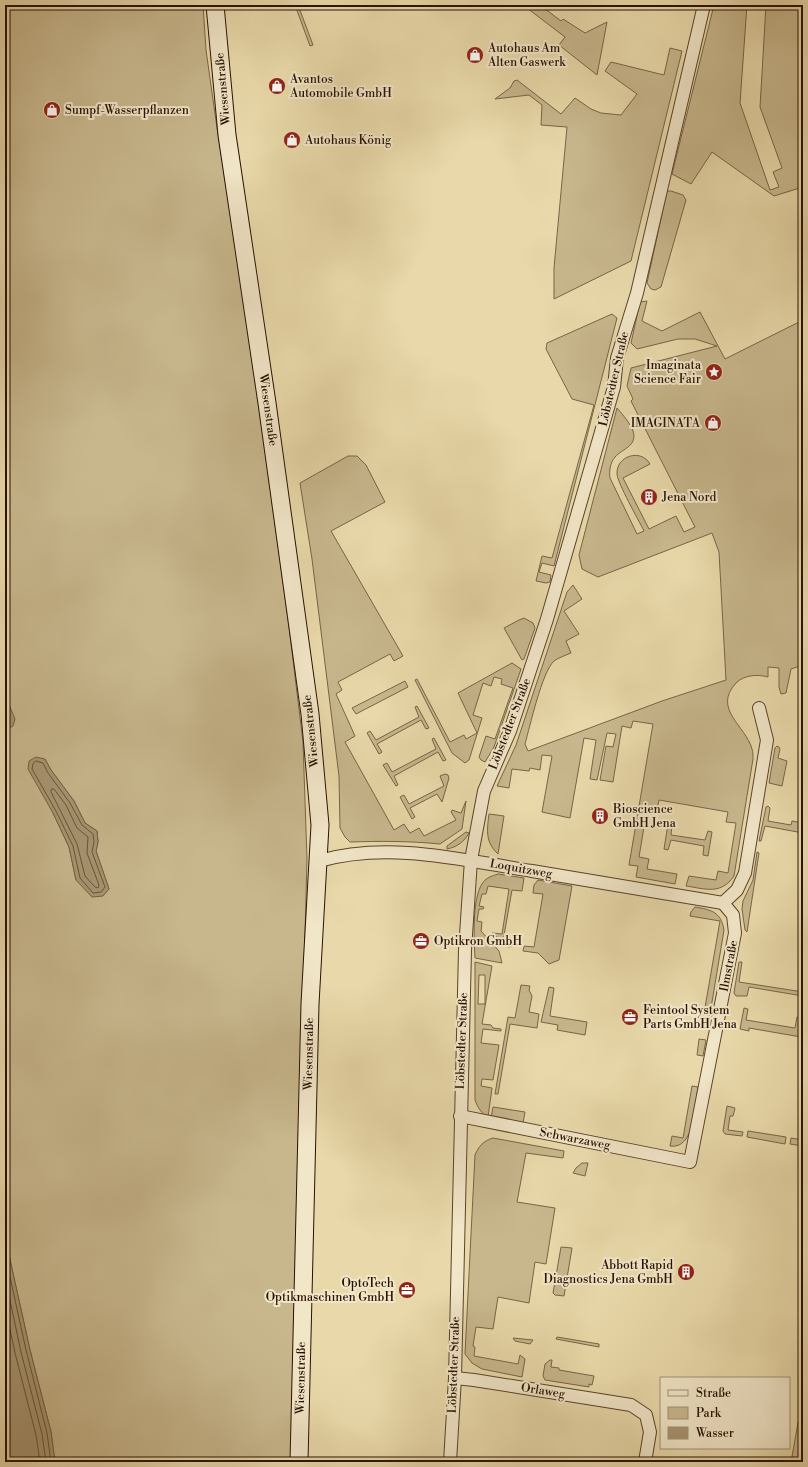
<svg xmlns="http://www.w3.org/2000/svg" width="808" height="1467" font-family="'Libre Bodoni',serif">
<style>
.green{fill:#c8b78d;stroke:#786447;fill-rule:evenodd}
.water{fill:#a79571;stroke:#746044}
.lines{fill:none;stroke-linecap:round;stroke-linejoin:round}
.shore{stroke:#685339;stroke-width:1}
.street-casing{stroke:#58432b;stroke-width:14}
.secondary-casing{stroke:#281101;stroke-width:19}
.street{stroke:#f1e6c8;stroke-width:12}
.secondary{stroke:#f1e6c8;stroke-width:17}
.labels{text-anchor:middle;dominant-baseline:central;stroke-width:4;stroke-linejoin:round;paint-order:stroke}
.poi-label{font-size:12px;fill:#281101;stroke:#f1e6c8;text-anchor:start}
.street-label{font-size:12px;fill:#281101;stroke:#f1e6c8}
</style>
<rect width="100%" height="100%" fill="#e9d9aa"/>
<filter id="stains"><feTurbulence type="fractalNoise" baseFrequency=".005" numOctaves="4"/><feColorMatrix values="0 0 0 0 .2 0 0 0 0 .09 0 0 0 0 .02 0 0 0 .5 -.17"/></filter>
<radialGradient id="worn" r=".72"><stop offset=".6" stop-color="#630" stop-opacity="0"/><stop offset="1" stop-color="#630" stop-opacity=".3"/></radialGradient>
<g class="green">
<path d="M5,5H203L206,50L217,128L243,290L288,619L303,742L307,859L291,1462H55L51,1432L30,1350L5,1237V728L7,729L10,707L5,701ZM45,759L51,770L74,801L85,823L97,831L98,842L96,851L109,889L76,880L69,847L53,813Z"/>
<polygon points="295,5 298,5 313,45 310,46"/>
<polygon points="523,5 540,5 561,21 563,19 585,33 607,22 597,75 559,45 565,37"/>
<polygon points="714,5 747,5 740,103 770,190 779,187 773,172 782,168 760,107 766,5 798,5 803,15 803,187 774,196 712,152 691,184 672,174"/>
<polygon points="670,48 682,51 631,261 554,299 554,268 567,127 541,125 542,105 529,95 495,99 510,88 514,81 517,80 561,114 575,98 591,109 601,113 621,115 637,94 605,71 611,62 664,75"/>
<polygon points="667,191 671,191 683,195 686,200 661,287 655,290 651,289 647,283"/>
<path d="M647,301L642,321L662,331L700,312L725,359L803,320V665L791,669L786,693L781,694L779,687V668L768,667V677C757,674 744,675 736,683C712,709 746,726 752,749C753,752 753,756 753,759L734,876C721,895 706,889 686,886L689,876L716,880L718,871L728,873L736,823L726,822L728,812L659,800L657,810L647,809L639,857L649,859L647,869L677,874L675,884L636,877L638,866L629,865L653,724L633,721L631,728L622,726L613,782L600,780L606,746L613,747L616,734L607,733L597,780L590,779L596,740L584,738L570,818L542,812L552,756L542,755L540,770L530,768L529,771L512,769L509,788L497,786L516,745L567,592L573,585L582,599L564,611L579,634L566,641L571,653C566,655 558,658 554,661C542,672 530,726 525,744L528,751L662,701L726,680L719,552L712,533L598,577L582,569L579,555L617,408C623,415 630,423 633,431C638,446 622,449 615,457C610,463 609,471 610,478L637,534L644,531C638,519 618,484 617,474C616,456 641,448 650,464L623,478L649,529L676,516L684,532L695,527L631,401L633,399L627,386L631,368L717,346L695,339H678L637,349L631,343L640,302Z"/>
<polygon points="612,314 617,318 554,566 542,563 539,572 551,575 550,582 546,583 536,581 542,556 552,558 594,405 572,399 546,349 547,343"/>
<path d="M348,456H357L366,465L385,502L331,531L403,656L394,661L390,654L338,682L342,690L336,694L355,736L345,742L394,830L404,824L410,833L419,828L424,836L456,820L451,812L452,810L461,813L466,801L462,829L440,844C410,841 380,841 350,842L345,837L340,828L339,776L312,559L300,483Z"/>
<polygon points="524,618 533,623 535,628 524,659 522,660 504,628 519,620"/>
<polygon points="512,663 521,669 494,747 485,762 481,760 479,757 486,736 495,739 513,688 501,684 502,679 494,677 491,686 483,683 473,715 482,718 469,760 465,763 452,753 415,680 417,679 450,742 464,735 466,739 477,733 458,693"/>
<polygon points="405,681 408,687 356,714 352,708"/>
<polygon points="417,706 429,728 426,729 421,720 377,744 382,752 379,754 367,733 370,731 376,740 419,717 415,707"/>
<polygon points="434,738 446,760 443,761 438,752 394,776 398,785 396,786 383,765 387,763 392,772 436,749 432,739"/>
<polygon points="777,746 779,747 780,749 778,758 787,761 782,786 769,783 775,748"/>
<polygon points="445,774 448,775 449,778 442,802 437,794 410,808 415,817 412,819 400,797 404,795 409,804 444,786 440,776"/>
<polygon points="768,806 770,808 768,821 791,825 792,821 803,823 803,833 765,826 761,841 759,841 766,807"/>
<path d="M489,814L504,816L498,854C485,842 487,830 489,814Z"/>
<polygon points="668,824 672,825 671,835 705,840 708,831 712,832 708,856 703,855 704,846 671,840 668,850 664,849"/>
<path d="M466,832L469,833C464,842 457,847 447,849V846Z"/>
<polygon points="757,852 759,853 747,932 745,930 742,909 743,901 753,880"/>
<path d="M498,874L524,878L522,891L512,890L503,941L513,943V946L508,947L492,933L502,934L509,889L488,886L486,894H482L479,906L484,907L483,909H479L477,921L482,922L481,931L499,951L502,963L475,958C474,940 472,899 482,884C485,878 492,876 498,874Z"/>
<polygon points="538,880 572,886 559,960 549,964 538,953 523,951 524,946 534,947 543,894 533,893 534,885"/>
<path d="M695,907C712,910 721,912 724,930L709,1020L703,1019L720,921L690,916L691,912Z"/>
<path d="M475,962L492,966L482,1024L491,1025L493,1028L501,1029V1031L483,1029L481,1043L499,1045L493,1080L482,1079L481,1086L492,1088L488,1117C481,1113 478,1108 475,1100ZM479,975H485V1004H478Z"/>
<polygon points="739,962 742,962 739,982 803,992 803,996 749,987 747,996 736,996 734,993"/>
<polygon points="521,985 530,986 529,990 532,996 529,1012 539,1014 537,1028 510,1024 498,1094 495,1094 508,1017 515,1018"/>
<polygon points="549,987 554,988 550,1016 587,1022 585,1035 557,1030 558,1025 541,1022"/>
<polygon points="744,1008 748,1009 746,1020 795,1028 797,1017 803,1018 801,1037 749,1028 749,1031 740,1029"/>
<polygon points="699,1039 706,1040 703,1056 697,1055"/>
<path d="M692,1086L698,1087C695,1104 695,1150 670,1146L672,1136L683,1138Z"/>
<polygon points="727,1106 735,1108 733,1116 730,1116 728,1130 743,1132 742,1136 725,1134 723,1131"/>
<polygon points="493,1107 525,1112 523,1123 491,1118"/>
<polygon points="748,1131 786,1137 785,1144 747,1137"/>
<path d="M493,1138L564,1151L563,1158L526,1153L517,1202L555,1208L546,1264L535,1262L529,1303L498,1297L493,1329L476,1327L473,1346L475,1347L474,1356L518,1364L520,1355L525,1359L522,1377L482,1369L472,1363L465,1354L475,1155C479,1146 483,1141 493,1138Z"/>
<polygon points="791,1138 803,1140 803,1146 790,1144"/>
<polygon points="582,1163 588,1163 585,1176 573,1173 576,1168"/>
<polygon points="561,1247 572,1248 564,1296 555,1295 553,1293"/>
<polygon points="557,1337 599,1344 599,1347 556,1339"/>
<polygon points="513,1338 533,1340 530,1344 515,1341"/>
<polygon points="550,1360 552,1360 551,1367 559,1368 559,1370 594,1376 592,1385 589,1384 589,1387 545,1380 543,1376 545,1364"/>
<polygon points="803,1395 803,1462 791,1462"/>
</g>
<g class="water">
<polygon points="5,701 10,707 15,719 13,726 7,729 5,728"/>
<polygon points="36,757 45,759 51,770 74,801 85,823 97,831 98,842 96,851 109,889 103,896 92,897 76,880 69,847 53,813 28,769 29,761"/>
<polygon points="5,1237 30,1350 51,1432 55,1462 5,1462"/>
</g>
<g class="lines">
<g class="shore">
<polygon points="36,761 43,763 48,773 70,803 82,825 93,834 94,842 92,852 105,887 101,892 93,893 80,878 73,846 56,811 32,769 33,764"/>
<polygon points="52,789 54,789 66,805 77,828 88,837 87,853 99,885 98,888 95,887 85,876 77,844 51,792"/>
<polyline points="5,1254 26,1350 47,1433 51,1462"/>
<polyline points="5,1277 21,1352 42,1434 46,1462"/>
<polyline points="5,1306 15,1353 36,1435 40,1462"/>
</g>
<g class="street-casing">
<g id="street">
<path d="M319,861C389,841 462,860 532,871C596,882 660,892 723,903"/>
<polyline points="723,903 737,890 745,873 767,740 759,708"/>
<polyline points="460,1116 690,1162 735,933 733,915 723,903"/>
<polyline points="455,1378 474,1380 631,1405 646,1415 650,1432 645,1462"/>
<polyline points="450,1462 455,1378 465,950 471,860 484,791 510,731 547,619 614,387 617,358 637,293 704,5"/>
</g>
</g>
<g class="secondary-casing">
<polyline id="secondary" points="215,5 227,135 267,403 310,714 320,825 310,1004 299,1462"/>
</g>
<use href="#street" class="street"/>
<use href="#secondary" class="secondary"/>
</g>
<defs>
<g id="shop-disc" transform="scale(0.9)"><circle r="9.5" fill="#8f2418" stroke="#f1e6c8"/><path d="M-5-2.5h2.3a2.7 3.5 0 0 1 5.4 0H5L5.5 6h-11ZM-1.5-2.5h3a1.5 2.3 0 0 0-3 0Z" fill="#fff"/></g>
<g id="sight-disc" transform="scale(0.9)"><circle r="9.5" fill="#8f2418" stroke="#f1e6c8"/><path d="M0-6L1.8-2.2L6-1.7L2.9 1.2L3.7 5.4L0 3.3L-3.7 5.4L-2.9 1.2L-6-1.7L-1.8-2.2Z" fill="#fff"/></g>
<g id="building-disc" transform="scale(0.9)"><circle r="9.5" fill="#8f2418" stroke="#f1e6c8"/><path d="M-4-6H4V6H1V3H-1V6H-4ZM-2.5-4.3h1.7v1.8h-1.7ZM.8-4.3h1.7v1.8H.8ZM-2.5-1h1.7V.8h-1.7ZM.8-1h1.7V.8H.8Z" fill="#fff"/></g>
<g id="office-disc" transform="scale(0.9)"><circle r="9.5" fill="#8f2418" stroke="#f1e6c8"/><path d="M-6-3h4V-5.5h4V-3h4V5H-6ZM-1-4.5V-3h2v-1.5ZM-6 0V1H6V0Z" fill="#fff"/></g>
</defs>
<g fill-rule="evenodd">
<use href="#shop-disc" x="475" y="55"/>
<use href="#shop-disc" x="277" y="86"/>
<use href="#shop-disc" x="52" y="110"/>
<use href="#shop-disc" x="292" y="140"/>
<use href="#sight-disc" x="714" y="372"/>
<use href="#shop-disc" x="713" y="423"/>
<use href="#building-disc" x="649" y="497"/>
<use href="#building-disc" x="600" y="816"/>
<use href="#office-disc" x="421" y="941"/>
<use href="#office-disc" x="630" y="1017"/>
<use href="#building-disc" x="686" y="1272"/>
<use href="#office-disc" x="407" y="1290"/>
</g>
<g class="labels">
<g class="poi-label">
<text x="488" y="48">Autohaus Am<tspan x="488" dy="14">Alten Gaswerk</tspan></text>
<text x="290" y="79">Avantos<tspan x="290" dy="14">Automobile GmbH</tspan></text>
<text x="65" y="110">Sumpf-Wasserpflanzen</text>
<text x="305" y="140">Autohaus König</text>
<text x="701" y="365" text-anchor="end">Imaginata<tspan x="701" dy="14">Science Fair</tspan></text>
<text x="700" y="423" text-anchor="end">IMAGINATA</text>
<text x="662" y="497">Jena Nord</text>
<text x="613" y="809">Bioscience<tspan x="613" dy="14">GmbH Jena</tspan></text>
<text x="434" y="941">Optikron GmbH</text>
<text x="643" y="1010">Feintool System<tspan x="643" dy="14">Parts GmbH Jena</tspan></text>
<text x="673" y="1265" text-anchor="end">Abbott Rapid<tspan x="673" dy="14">Diagnostics Jena GmbH</tspan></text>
<text x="394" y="1283" text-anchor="end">OptoTech<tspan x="394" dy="14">Optikmaschinen GmbH</tspan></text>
</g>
<g class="street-label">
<text transform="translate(223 89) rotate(-95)">Wiesenstraße</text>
<text transform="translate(614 379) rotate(-77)">Löbstedter Straße</text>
<text transform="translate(268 410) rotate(82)">Wiesenstraße</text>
<text transform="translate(510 724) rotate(-69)">Löbstedter Straße</text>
<text transform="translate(311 731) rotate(-96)">Wiesenstraße</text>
<text transform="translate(521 869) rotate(10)">Loquitzweg</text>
<text transform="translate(729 966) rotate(-79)">Ilmstraße</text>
<text transform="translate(462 1041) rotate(-88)">Löbstedter Straße</text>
<text transform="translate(309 1054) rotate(-89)">Wiesenstraße</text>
<text transform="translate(575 1139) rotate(11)">Schwarzaweg</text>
<text transform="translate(454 1365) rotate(-88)">Löbstedter Straße</text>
<text transform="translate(301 1378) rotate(-89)">Wiesenstraße</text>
<text transform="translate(543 1391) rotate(9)">Orlaweg</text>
</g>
</g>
<rect width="808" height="1467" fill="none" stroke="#e9d9aa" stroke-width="20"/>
<rect x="6" y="6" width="796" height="1455" fill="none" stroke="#281101" stroke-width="2"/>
<rect x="10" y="10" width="788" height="1447" fill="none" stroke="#281101"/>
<rect x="660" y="1377" width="130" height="72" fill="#f1e6c8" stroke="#a19178"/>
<rect x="668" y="1390" width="20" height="6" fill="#f1e6c8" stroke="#a19178"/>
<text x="696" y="1397" font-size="12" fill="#281101">Straße</text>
<rect x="668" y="1407" width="20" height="12" fill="#c8b78d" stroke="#a19178"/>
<text x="696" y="1417" font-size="12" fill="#281101">Park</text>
<rect x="668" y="1427" width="20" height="12" fill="#a79571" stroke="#a19178"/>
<text x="696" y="1437" font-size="12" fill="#281101">Wasser</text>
<rect width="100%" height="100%" filter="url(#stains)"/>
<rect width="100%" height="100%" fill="url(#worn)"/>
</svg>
